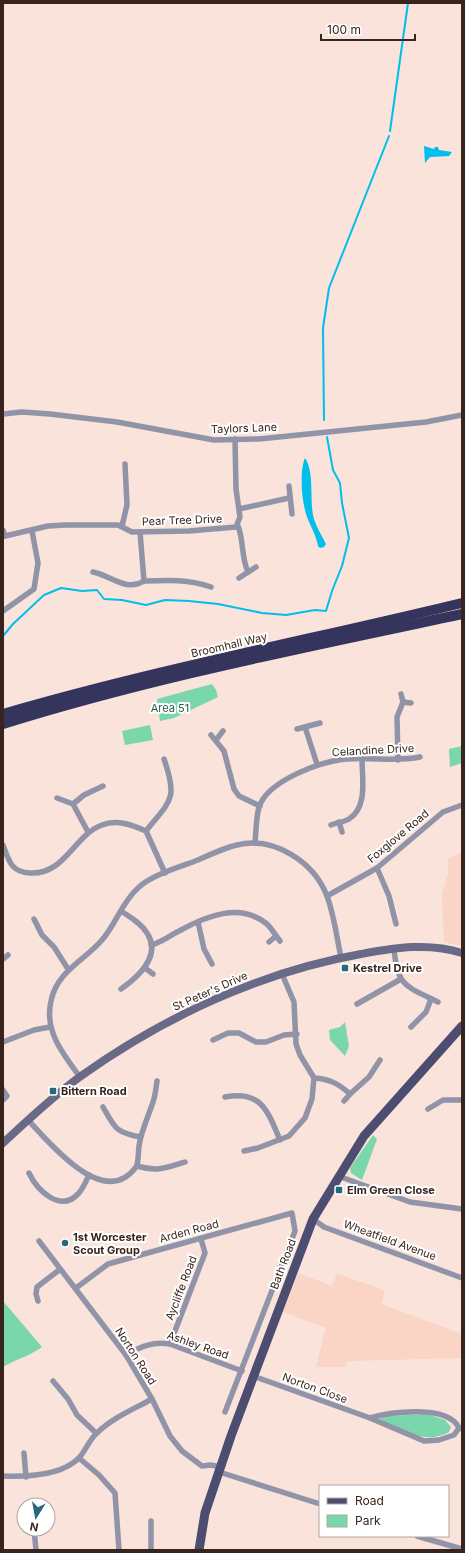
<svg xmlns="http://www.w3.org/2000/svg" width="465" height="1553" font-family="Inter,sans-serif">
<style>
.built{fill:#fad4c5}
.green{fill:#7ad6ab}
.water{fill:#01beea}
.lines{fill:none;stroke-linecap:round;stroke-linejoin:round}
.stream{stroke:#01beea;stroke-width:2}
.street{stroke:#9193a8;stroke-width:5.5}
.secondary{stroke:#686a88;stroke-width:8}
.primary{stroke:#4c4d70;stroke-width:9}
.highway{stroke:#34345c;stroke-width:10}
.poi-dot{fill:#28687c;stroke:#fff;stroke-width:1.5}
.labels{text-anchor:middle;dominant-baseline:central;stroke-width:4;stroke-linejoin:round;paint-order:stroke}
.street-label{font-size:11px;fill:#38241c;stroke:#fff}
.park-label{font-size:11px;fill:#2a5c46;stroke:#fff}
.poi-label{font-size:11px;font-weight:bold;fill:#38241c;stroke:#fff;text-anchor:start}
</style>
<rect width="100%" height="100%" fill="#f9e3da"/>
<g class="built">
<polygon points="462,852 462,946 444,942 442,895 448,874 448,859"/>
<polygon points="298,1273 332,1286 337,1274 385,1290 381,1304 462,1334 462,1358 347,1361 345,1367 316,1367 326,1328 283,1312"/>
</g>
<g class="green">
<polygon points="212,684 216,690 218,697 174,718 160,721 157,699"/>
<polygon points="150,725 153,740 125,745 122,731"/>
<polygon points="462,746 462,763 450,767 449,749"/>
<polygon points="345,1022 349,1046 345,1056 330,1040 329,1030 340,1027"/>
<polygon points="373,1135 377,1139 362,1180 351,1173 350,1168"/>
<path d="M3,1301L42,1347C30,1356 16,1359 3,1367Z"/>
<path d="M427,1414L445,1420L451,1427L449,1432C424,1446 402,1429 379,1419L388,1416Z"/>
</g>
<g class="water">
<polygon points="424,146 434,149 435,147 438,147 439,150 452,152 449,156 430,157 425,163"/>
<path d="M305,458C314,470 310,499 313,515C315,525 321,534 326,544L324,547L320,548L318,546C316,535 311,527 307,517C302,502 301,486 302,470C303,466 303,462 305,458Z"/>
</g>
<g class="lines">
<g class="stream">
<polyline points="390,131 408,3"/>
<polyline points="324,420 323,328 329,288 389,136"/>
<polyline points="3,636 13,624 44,595 61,588 82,591 97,590 104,599 122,600 146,605 165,600 189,601 218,604 262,613 286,615 315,610 326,611 332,591 342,566 349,538 342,503 340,483 333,470 327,437"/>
</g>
<g class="street">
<polyline points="3,414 22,412 50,414 117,422 214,440 259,439 426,422 462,415"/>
<polyline points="289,486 292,514"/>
<polyline points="239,509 289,498"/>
<polyline points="122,526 127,505 125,464"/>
<path d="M238,526C244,541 241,557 248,572"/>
<polyline points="3,530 5,536"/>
<path d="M140,532L144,581C167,580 189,579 211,587"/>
<polyline points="5,536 48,526 65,525 118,525 132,532 189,531 236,527 240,517 236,489 235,439"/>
<path d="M93,572C112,576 126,592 144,581"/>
<polyline points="239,578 256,567"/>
<polyline points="3,611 34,589 38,563 32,531"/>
<polyline points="403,702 411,703"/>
<polyline points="305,727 317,764"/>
<polyline points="297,729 320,723"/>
<polyline points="211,735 224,751 234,789 239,796 260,806"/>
<polyline points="216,740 223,731"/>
<polyline points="398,760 397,717 403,702 401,694"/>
<polyline points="57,798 73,804"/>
<polyline points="339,822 342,832"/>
<path d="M331,825C336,823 344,822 349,819C368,807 362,778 362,759"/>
<path d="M146,831C171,800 178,799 164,759"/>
<polyline points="88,832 73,804 84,795 103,786"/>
<path d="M255,843C256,832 256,818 259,807C268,780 322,761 347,759C372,757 396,762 420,757"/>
<path d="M3,845C9,861 11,872 30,873C65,875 74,835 102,825C117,819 132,825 146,831L165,873"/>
<polyline points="377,868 389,896 396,924"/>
<polyline points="327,896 377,868 443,812 462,805"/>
<path d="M121,911C130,917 141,923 147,933C162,956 138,977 121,989"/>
<polyline points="34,919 42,935 54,947 68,969"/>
<polyline points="198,922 204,949 212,964"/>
<polyline points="269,942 276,936"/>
<path d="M151,945C162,942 169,936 179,931C206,916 240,902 267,924C272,929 276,936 280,941"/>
<path d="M394,948C397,987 406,986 438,1002"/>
<polyline points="3,959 8,955"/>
<polyline points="145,968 153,974"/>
<polyline points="357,1004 401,979"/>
<polyline points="411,1027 426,1012 431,999"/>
<polyline points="213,1040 228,1033 239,1033 256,1042 266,1042 284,1035 297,1034"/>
<polyline points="3,1042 34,1030 50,1027"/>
<path d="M80,1077C63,1054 44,1031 51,1001C57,971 84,961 102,940C116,924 122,902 138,888C151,875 180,867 198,860C211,854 224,848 237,845C274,836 314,862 327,896C334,915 337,938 341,958"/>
<path d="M314,1078C330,1079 339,1084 350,1094L369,1077L380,1060"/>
<polyline points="3,1090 7,1096 3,1100"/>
<path d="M225,1097C262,1090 268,1112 280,1140"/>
<polyline points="344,1101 350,1094"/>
<path d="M103,1107C115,1128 115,1132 140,1137"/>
<polyline points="428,1109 443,1100 462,1100"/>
<path d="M28,1120C49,1142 104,1211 136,1167C139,1162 138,1152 139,1146C141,1132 147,1119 152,1105C155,1098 156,1089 157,1081"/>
<polyline points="244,1151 258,1148 289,1136 305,1118 312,1099 314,1078 300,1055 296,1044 294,1002 282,974"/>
<path d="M137,1166C157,1172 166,1168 185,1162"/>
<path d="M29,1173C37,1190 60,1213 78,1194C83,1189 86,1181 89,1175"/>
<polyline points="338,1176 410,1202 462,1209"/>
<polyline points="313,1219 324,1227 462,1278"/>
<polyline points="39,1241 126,1355 152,1399 170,1436 182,1451 202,1466 211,1465 221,1467"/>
<polyline points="76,1288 108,1264 292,1213 295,1231 225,1412"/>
<polyline points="38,1301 36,1294 37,1287 59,1270"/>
<polyline points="170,1344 205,1253 201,1239"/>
<path d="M126,1355C140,1347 153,1341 170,1344L242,1371"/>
<polyline points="253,1376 370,1418 424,1441 439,1440 454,1435 459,1428 462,1429"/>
<polyline points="53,1381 68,1399 77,1415 96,1433"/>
<path d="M370,1418C390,1412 448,1404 459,1428"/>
<polyline points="24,1453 26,1477"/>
<polyline points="79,1458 99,1475 115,1493 119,1550"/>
<polyline points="219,1472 320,1504"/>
<path d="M3,1476C27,1477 61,1476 79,1458C86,1450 89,1440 97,1433C112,1418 134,1409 152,1399"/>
<polyline points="151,1521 151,1550"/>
<polyline points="34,1529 36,1550"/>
<polyline points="417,1536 462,1549"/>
</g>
<path class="secondary" d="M3,1143C28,1120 53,1096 81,1076C164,1017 260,972 361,954C395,948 428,942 462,953"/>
<polyline class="primary" points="199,1550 205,1513 231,1436 313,1219 364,1136 462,1026"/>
<g class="highway">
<path d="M3,714C154,670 309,640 462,603"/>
<path d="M3,724C153,677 309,647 462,614"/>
</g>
</g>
<g class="poi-dot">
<rect x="341" y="964" width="8" height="8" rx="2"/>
<rect x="49" y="1087" width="8" height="8" rx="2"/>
<rect x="335" y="1186" width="8" height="8" rx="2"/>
<circle cx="65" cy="1243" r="4"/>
</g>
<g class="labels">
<g class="street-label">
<text transform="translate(244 428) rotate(-2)">Taylors Lane</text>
<text transform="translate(182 520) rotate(-2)">Pear Tree Drive</text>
<text transform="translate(229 645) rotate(-13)">Broomhall Way</text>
<text transform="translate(373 750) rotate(-3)">Celandine Drive</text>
<text transform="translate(398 836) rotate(-40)">Foxglove Road</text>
<text transform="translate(210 991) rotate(-24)">St Peter's Drive</text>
<text transform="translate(189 1231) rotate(-15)">Arden Road</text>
<text transform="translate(390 1240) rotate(20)">Wheatfield Avenue</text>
<text transform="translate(283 1264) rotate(-69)">Bath Road</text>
<text transform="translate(181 1288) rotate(-69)">Aycliffe Road</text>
<text transform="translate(198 1345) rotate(19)">Ashley Road</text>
<text transform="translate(136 1356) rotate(57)">Norton Road</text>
<text transform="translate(315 1388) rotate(20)">Norton Close</text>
</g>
<g class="park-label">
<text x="170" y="708">Area 51</text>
</g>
<g class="poi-label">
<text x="353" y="968">Kestrel Drive</text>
<text x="61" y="1091">Bittern Road</text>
<text x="347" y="1190">Elm Green Close</text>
<text x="73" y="1237">1st Worcester<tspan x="73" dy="13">Scout Group</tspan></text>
</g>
</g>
<rect width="465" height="1553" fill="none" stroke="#38241c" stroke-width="8"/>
<rect x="319" y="1485" width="130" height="52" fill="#ffffff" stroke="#afa7a4"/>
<rect x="327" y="1498" width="20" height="6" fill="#4c4d70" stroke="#afa7a4"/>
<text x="355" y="1505" font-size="12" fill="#38241c">Road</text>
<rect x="327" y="1515" width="20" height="12" fill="#7ad6ab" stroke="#afa7a4"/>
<text x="355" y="1525" font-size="12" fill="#38241c">Park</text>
<g transform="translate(36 1517) rotate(191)"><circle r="19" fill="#ffffff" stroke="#afa7a4"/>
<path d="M0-3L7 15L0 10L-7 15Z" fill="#28687c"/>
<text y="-6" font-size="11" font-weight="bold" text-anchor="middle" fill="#38241c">N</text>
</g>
<path d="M321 34v6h94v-6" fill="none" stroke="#38241c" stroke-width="2"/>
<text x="327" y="34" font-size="12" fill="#38241c" stroke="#ffffff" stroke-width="3" paint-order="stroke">100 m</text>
</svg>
